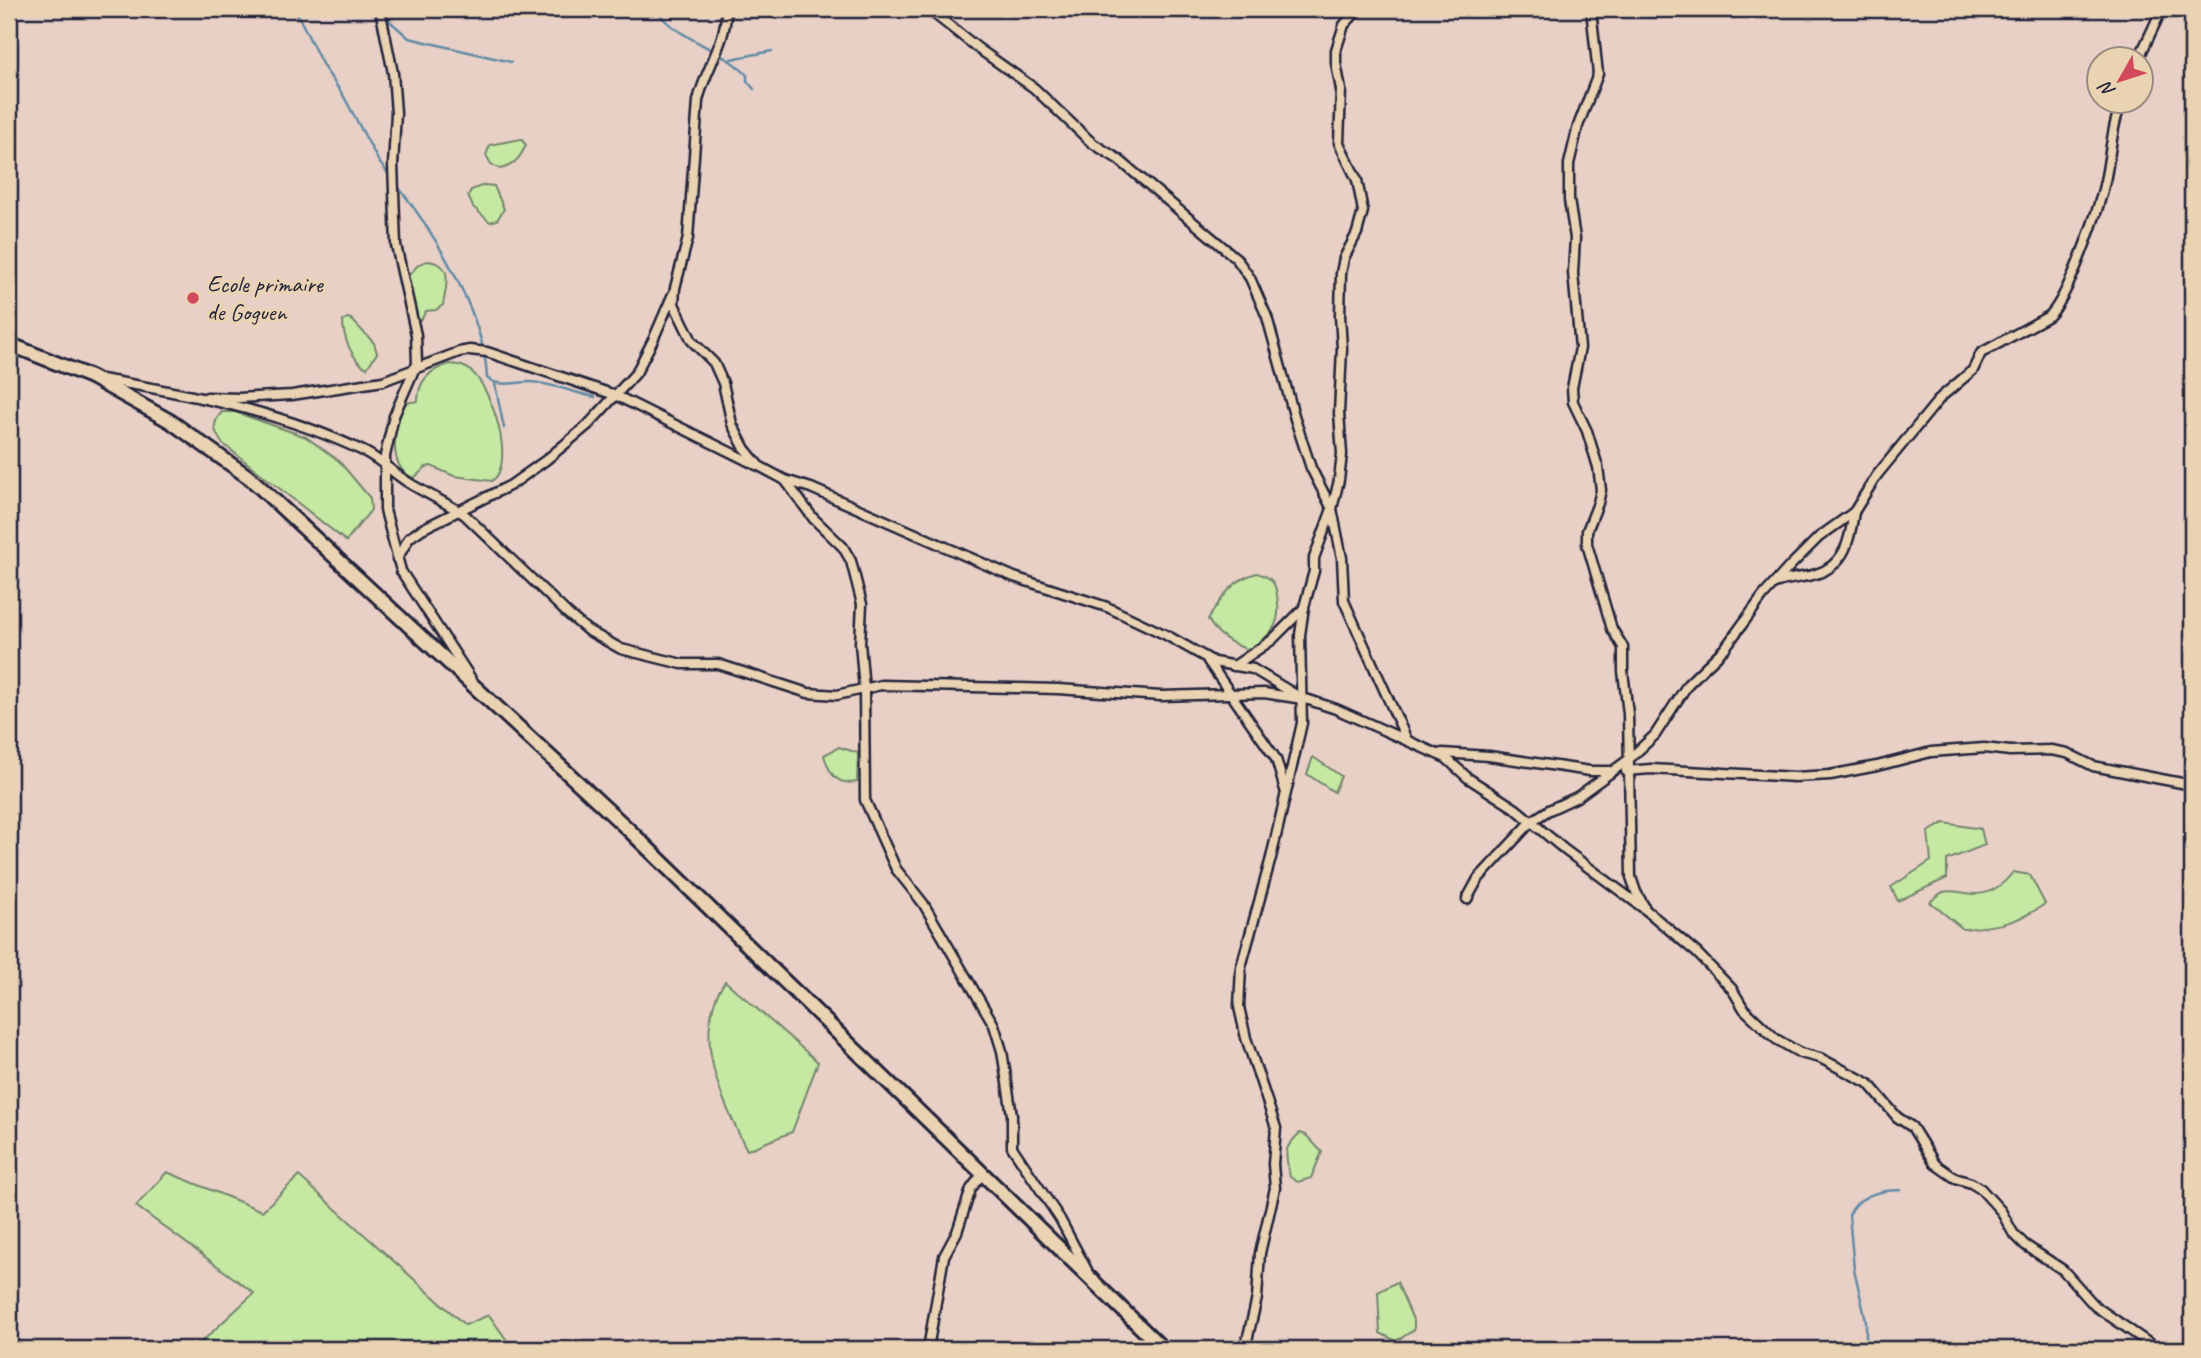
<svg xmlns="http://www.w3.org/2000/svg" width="2201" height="1358" font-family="Caveat,sans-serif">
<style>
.green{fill:#c5e8a2;stroke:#74856e;stroke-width:2}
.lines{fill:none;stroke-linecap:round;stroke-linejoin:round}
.stream{stroke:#628ba6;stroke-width:2.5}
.street-casing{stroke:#22223b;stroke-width:13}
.secondary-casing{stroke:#22223b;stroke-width:18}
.street{stroke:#ead3b2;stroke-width:8}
.secondary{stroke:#ead3b2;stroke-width:12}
.poi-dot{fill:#d1495b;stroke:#ead3b2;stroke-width:2.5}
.labels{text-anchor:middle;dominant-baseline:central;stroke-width:6;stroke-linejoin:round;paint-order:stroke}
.poi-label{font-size:24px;fill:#22223b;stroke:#ead3b2;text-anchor:start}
</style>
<rect width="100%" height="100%" fill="#e8d0c7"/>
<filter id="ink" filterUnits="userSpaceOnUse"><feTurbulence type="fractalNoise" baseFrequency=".0143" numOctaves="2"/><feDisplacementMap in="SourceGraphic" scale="14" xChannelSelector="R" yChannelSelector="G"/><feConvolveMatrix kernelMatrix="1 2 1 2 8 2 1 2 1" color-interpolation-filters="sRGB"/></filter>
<g filter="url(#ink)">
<g class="green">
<path d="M521,139L526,145C520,158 514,166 500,169L491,164L486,155L490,145Z"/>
<polygon points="484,185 494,186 504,209 497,220 490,222 473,207 468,196 471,190"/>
<path d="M427,261C455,263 446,286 443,305L436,310L426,311L421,320L417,319L408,276L419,264Z"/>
<path d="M347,318L351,319L374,343L377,353L367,368C352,361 343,337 343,321Z"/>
<path d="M450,364C458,365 464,365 471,371C491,387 517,464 492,481L454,476L431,466L426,467L414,478C386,468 394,425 405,403L418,401C418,380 431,369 450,364Z"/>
<path d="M222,412H235L306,437L339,461L370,498L371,510L346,541L222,443C214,431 211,424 222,412Z"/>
<path d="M1257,573C1270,577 1275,581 1277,595C1282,624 1273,632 1251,650C1234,646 1215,634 1208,619C1222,598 1232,579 1257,573Z"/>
<path d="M839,747L858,753L857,782C836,786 829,773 824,755Z"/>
<polygon points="1313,757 1341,776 1334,792 1307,774"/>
<polygon points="1944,823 1981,829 1985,845 1947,860 1947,878 1898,901 1891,887 1931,861 1928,832"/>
<path d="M2013,872L2030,875L2045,904C2016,924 1998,926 1963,929L1930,902C1934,899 1939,894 1943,892C1951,890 1959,892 1966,893C1986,897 2001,888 2013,872Z"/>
<path d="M725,981L818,1062L792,1132L747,1150C721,1100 690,1033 725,981Z"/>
<path d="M1300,1133L1306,1135L1322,1152L1311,1178L1298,1182L1290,1177C1286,1154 1281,1150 1300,1133Z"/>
<polygon points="167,1172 262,1211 299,1176 465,1325 489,1315 513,1349 194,1349 254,1293 136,1206"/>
<polygon points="1397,1282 1414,1322 1414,1330 1396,1341 1380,1333 1378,1292"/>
</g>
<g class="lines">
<g class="stream">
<polyline points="295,9 323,66 343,95 379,162 390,176"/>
<path d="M655,9C679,41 720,47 747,75V81L754,89"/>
<polyline points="385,17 409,38 511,62"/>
<polyline points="731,59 772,51"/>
<path d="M396,184C434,232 485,315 487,378C501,388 514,382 530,382C551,383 574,393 595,397"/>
<polyline points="495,384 504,428"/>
<path d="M1866,1349V1321L1854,1269L1849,1215C1858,1195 1880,1190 1901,1190"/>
</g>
<g class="street-casing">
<g id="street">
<polyline points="380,9 393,73 396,113 393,165 396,245 416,335 417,363 394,416 385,456 385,510 401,571 470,677"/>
<path d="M726,9C727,43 705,68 698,101L688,238L675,288L674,304L692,341L714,363L723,383L732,424L745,449L759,466L785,480L813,518L843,547L851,561L862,604L860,643L864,689L865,800L896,869L923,903L994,1025L1002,1051L1012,1115V1147L1060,1219L1087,1270"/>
<polyline points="928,9 979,49 1034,88 1092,143 1118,159 1236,258 1250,278 1267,317 1295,419 1311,468 1332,509 1342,558 1344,601 1406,738"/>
<polyline points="1591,9 1598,74 1578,126 1569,164 1569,200 1575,238 1573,273 1580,348 1572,388 1573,402 1587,431 1598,467 1601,490 1598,503 1587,531 1587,544 1612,629 1623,647 1623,671 1628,714 1631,877 1636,892 1644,906"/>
<polyline points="2138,60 2162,9"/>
<path d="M101,379C190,394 283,412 365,452C381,460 393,473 409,483C427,494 447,503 465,515L568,614L587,630L621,649L682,664H718L808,693L837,695L881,685L1058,689L1161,696L1264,693L1309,700L1336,709L1446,758L1468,778L1516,809L1565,850L1646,910L1697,953L1732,989L1744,1009L1776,1039L1800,1053L1820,1058L1868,1083L1897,1117L1912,1127L1935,1164L1955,1178L1971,1183L1981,1189L2001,1211L2013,1233L2025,1245L2063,1270L2095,1306L2150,1344L2154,1349"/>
<polyline points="207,397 239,398 292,395 383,381 459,352 470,350 487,352 615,395 756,465"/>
<polyline points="785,480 811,488 1014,577 1107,607 1166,635 1214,662 1253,669 1296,695"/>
<polyline points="397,559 409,538 422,529 511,485 546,460 588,425 636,373 653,340 673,294"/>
<path d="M1778,582C1790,578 1803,578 1816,574C1846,565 1850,538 1854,512"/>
<polyline points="1208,661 1276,759 1285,790"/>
<polyline points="1234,666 1272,640 1304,608"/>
<polyline points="1442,753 1489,756 1590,771 1609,771"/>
<polyline points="1626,771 1651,769 1795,777 1830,775 1877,766 1931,752 1984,748 2010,751 2051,750 2067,753 2093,766 2192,785"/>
<path d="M1467,899L1478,879L1532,821L1549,810L1577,797L1628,760L1655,735L1688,684L1725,648L1763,596L1791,565L1819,537L1854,512L1877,475L1941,397L1973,370L1981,353L2049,316C2068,299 2101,204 2106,176C2111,151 2112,125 2122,102"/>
<polyline points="928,1349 944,1256 957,1232 971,1189 982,1174"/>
<polyline points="1245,1349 1257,1298 1260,1253 1275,1188 1273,1164 1276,1128 1246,1038 1239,1007 1241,967 1271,858 1302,723 1300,635 1304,607 1314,571 1314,558 1332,509 1339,480 1342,454 1339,413 1342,348 1340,316 1341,273 1344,258 1357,233 1363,211 1357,180 1339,143 1341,90 1336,63 1336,50 1344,25 1359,9"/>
</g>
</g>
<g class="secondary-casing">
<polyline id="secondary" points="9,344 91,377 170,421 250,478 630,831 1163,1349"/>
</g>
<use href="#street" class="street"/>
<use href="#secondary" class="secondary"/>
</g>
</g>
<circle class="poi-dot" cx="193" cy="298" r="7"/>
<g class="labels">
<g class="poi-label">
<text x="207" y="284">Ecole primaire<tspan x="207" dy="28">de Goguen</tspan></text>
</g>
</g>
<rect width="2201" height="1358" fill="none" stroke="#ead3b2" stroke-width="35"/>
<rect x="18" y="18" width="2166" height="1323" fill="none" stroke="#22223b" stroke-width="2.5" filter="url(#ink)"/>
<g transform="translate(2120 80) rotate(231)"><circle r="33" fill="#ead3b2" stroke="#9a8c82" stroke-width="2"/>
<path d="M0-5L12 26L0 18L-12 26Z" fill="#d1495b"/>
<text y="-10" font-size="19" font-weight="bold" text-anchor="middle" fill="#22223b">N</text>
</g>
</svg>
